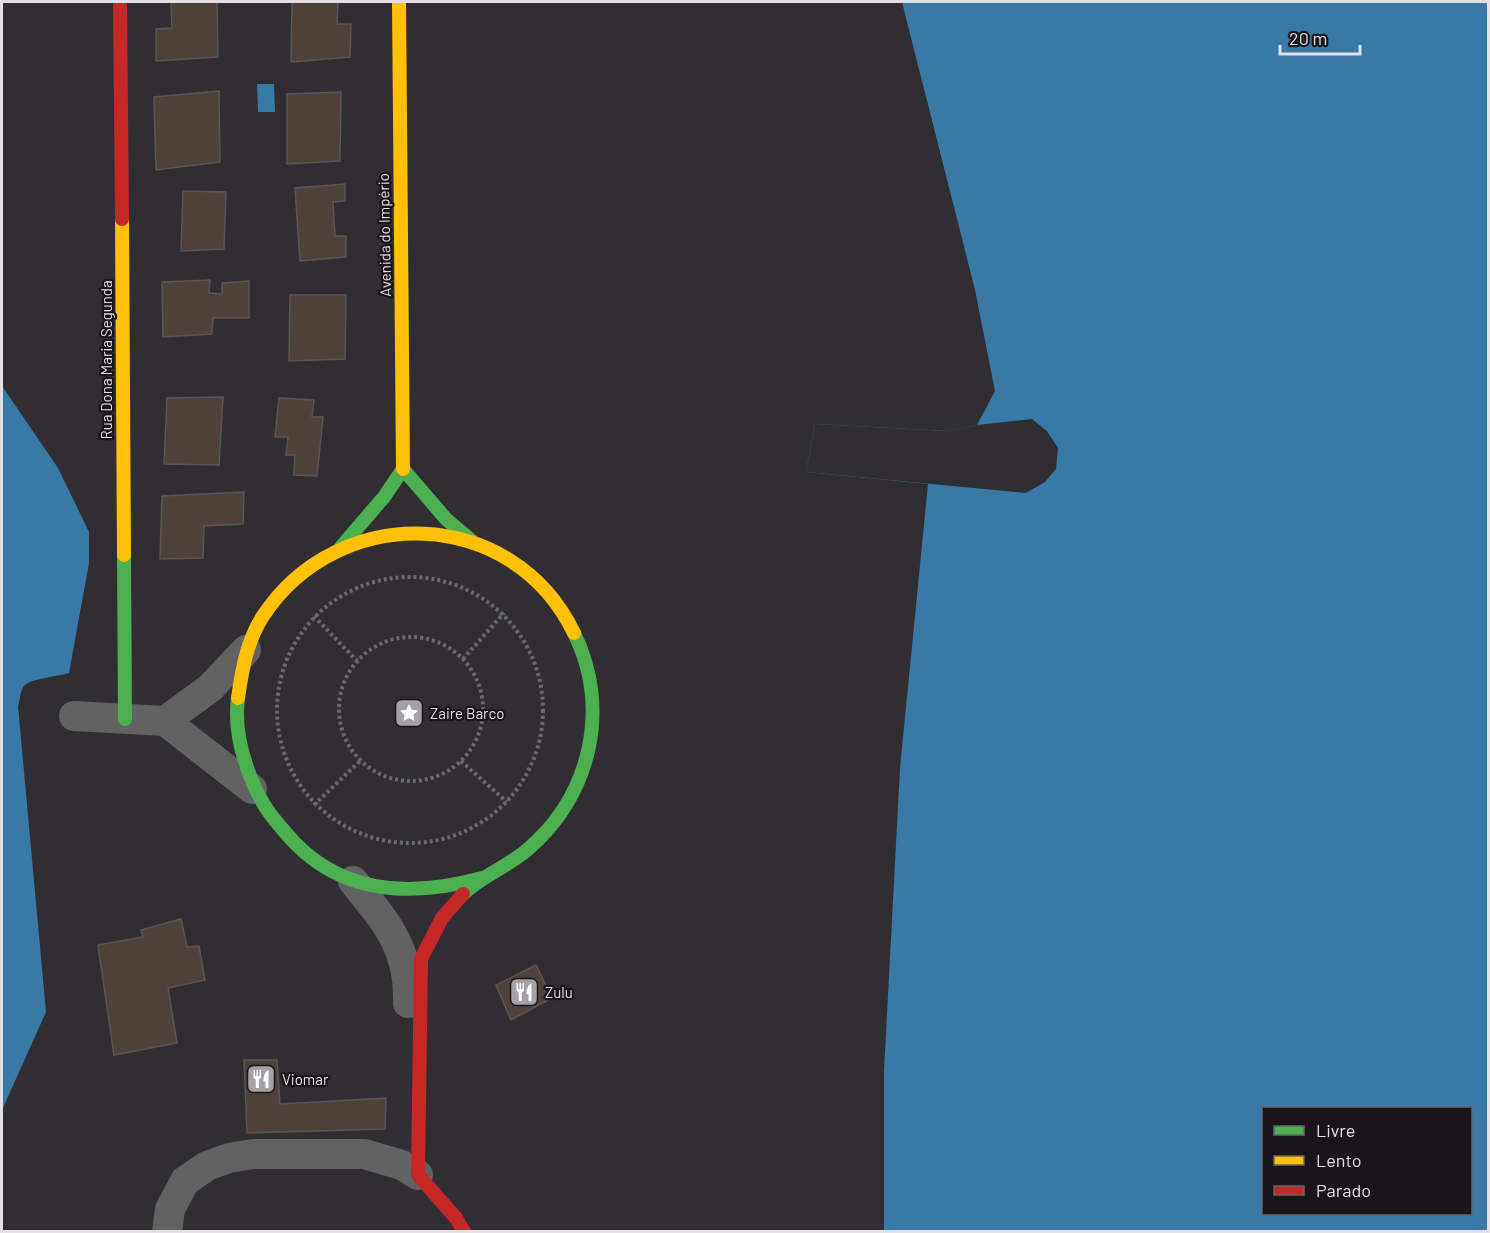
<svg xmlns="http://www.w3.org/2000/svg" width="1490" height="1233" font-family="Barlow,sans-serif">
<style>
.water{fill:#387aa5;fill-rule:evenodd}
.pier{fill:#312e33}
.building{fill:#4e413a;stroke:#595657;stroke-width:1.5}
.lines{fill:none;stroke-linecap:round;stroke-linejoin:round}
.path{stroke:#6b6a6b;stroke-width:4;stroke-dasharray:3 3;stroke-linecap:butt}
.street{stroke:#626262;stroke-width:30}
.fast{stroke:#4caf50;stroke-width:14}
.slow{stroke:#ffc107;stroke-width:14}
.jam{stroke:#c62828;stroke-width:14}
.labels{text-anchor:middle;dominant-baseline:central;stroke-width:4.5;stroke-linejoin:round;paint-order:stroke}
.street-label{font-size:15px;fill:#e2dfe5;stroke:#181619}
.poi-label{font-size:15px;fill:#e2dfe5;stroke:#181619;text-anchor:start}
</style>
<rect width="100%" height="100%" fill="#312e33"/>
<g class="water">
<path d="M902,2H1488V1231H884V1071L900,768L928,484L806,472L815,424L948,431L977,425L995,391L975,290ZM1264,1108H1470V1214H1264Z"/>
<polygon points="257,84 274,84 275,112 258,112"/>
<path d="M2,386L58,468L89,532V563L69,673C57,677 30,678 23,687C20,692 20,701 18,706L46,1012L2,1110Z"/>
</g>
<polygon class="pier" points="1032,419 1047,431 1058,448 1056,469 1045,482 1026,493 806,472 815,424 947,431 977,425"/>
<g class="building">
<polygon points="171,2 217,2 218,57 156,61 156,29 172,28"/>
<polygon points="292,2 338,2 337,24 351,24 350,57 291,62"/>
<polygon points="219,91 220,162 156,170 154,97"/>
<polygon points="341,92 340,161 287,164 287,94"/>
<polygon points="345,184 345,201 333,202 335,236 346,236 346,257 300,261 295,188"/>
<polygon points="183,191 226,192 224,249 181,251"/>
<polygon points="210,280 209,293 222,294 222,283 249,281 249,318 213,318 212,334 163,337 162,282"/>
<polygon points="290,295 346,295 345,359 289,361"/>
<polygon points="223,397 219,465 164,464 167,398"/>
<polygon points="279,398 314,400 312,417 323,417 317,476 294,475 295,455 286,455 288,437 275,437"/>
<polygon points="244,492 243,524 204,526 203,558 160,559 162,496"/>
<polygon points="181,919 187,947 199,946 205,980 168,988 177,1043 114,1055 98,945 143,937 141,930"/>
<polygon points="536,965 552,998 511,1020 496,985"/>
<polygon points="244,1060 277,1060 280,1104 386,1098 385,1129 247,1133"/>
</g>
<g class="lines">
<g class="path">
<circle cx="410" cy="710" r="133"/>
<polyline points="314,616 357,661"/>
<circle cx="411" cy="709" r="72"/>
<polyline points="463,659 504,613"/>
<polyline points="461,761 507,802"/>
<polyline points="314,805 360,761"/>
</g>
<g class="street">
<polyline points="74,716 165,721 252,789"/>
<polyline points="165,721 210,688 246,650"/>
<path d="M353,881C386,922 410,948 408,1003"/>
<polyline points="167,1232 170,1209 185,1181 207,1166 229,1158 253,1154 364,1154 402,1165 418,1175"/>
</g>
<g class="fast">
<polyline points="403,469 446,519 472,541"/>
<polyline points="341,547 384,497 403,469"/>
<polyline points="124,555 125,719"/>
<path d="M238,698C234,727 242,757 253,783C262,804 270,815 285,832C337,895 409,898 482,878"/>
<path d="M463,894C482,876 507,867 527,850C591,796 611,708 574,633"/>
</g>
<g class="slow">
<polyline points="399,2 403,469"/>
<polyline points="122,219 124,555"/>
<path d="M238,698C242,670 247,640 263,616C339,501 513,506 574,633"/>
</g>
<g class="jam">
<polyline points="120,2 122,219"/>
<polyline points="463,894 442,918 421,959 418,1175 456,1218 464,1232"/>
</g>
</g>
<defs>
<g id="sight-square" transform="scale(1.5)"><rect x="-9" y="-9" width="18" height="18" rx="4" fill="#a4a1a7" stroke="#181619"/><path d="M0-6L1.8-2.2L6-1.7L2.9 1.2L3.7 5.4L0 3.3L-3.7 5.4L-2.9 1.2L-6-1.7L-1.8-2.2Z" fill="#fff"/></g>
<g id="restaurant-square" transform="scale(1.5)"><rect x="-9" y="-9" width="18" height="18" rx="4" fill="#a4a1a7" stroke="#181619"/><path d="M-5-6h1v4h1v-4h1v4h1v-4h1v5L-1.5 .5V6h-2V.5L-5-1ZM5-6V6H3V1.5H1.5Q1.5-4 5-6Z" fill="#fff"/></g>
</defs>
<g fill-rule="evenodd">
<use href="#sight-square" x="409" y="713"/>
<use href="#restaurant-square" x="524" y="992"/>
<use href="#restaurant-square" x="261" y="1079"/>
</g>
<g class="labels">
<g class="street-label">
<text transform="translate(384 235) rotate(-91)">Avenida do Império</text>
<text transform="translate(106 360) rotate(-90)">Rua Dona Maria Segunda</text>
</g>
<g class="poi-label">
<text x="430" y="713">Zaire Barco</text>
<text x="545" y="992">Zulu</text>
<text x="282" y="1079">Viomar</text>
</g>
</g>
<rect width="1490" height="1233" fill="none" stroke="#e2dfe5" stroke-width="6"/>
<rect x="1262" y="1107" width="210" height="108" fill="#181619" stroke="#69666b" stroke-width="1.5"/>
<rect x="1274" y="1126" width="30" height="9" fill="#4caf50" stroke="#69666b" stroke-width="1.5"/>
<text x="1316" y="1137" font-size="18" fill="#e2dfe5">Livre</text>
<rect x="1274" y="1156" width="30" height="9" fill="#ffc107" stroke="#69666b" stroke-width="1.5"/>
<text x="1316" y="1167" font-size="18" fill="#e2dfe5">Lento</text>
<rect x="1274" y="1186" width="30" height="9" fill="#c62828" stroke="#69666b" stroke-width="1.5"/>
<text x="1316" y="1197" font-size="18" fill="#e2dfe5">Parado</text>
<path d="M1280 45v9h80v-9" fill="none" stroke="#e2dfe5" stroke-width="3"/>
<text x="1289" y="45" font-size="18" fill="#e2dfe5" stroke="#181619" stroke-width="4.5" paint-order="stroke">20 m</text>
</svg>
